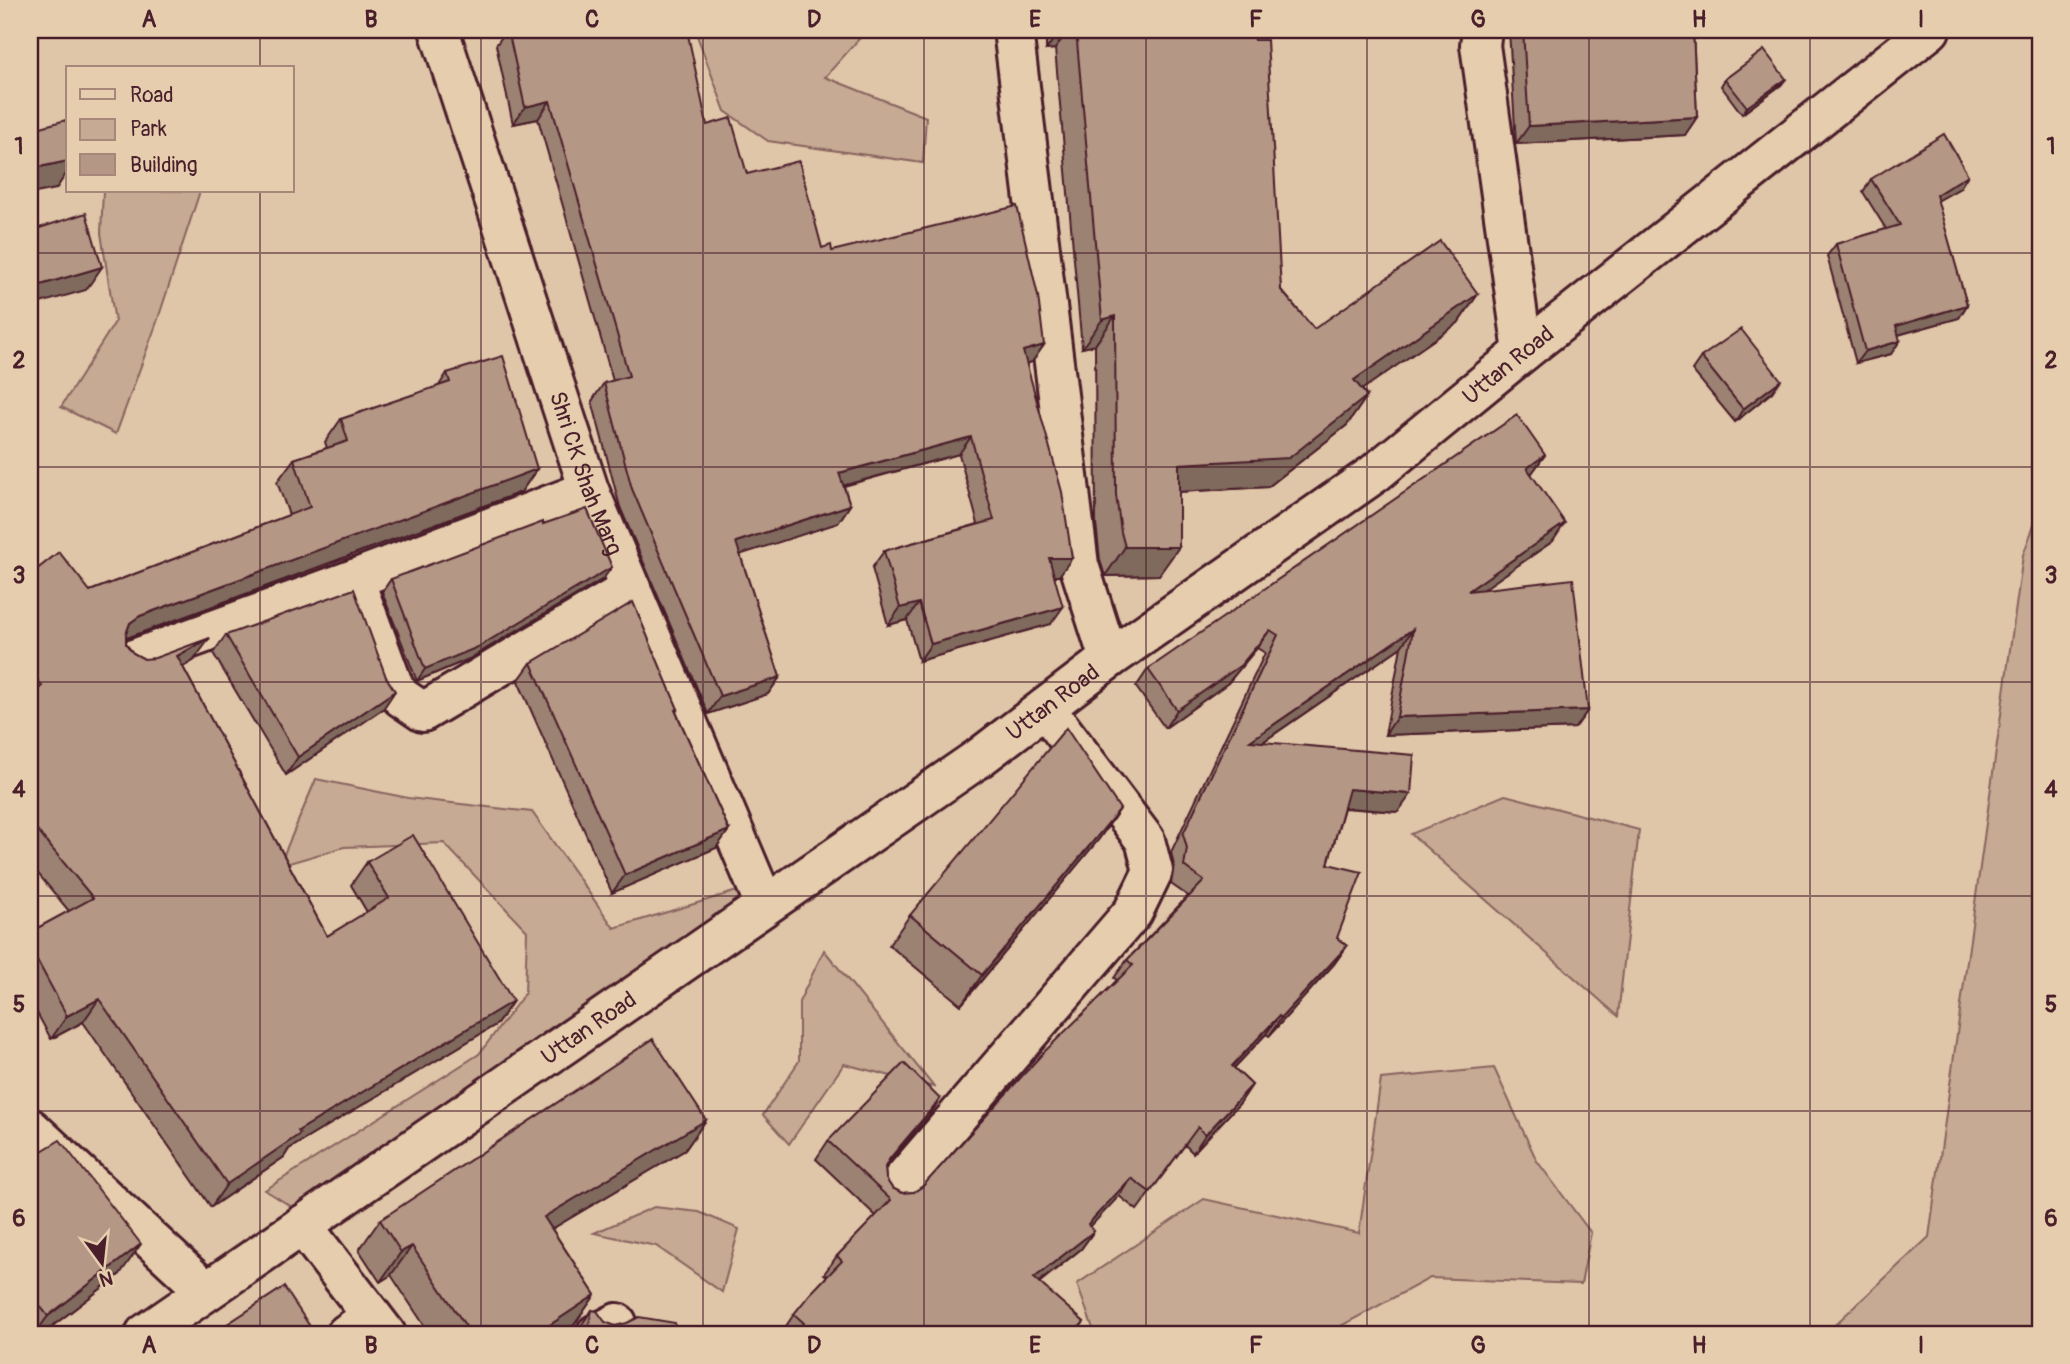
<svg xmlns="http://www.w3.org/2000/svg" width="2070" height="1364" font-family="Pangolin,sans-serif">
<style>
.green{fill:#c6aa93;stroke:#88645f;stroke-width:2}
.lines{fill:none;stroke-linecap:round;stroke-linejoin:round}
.minor-casing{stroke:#4a1f2b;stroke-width:44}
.minor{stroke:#e5cdad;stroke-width:38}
.wall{fill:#9c8272;stroke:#4a1f2b;stroke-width:2}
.shaded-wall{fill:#7f6a5d;stroke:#4a1f2b;stroke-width:2}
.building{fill:#b59785;stroke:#4a1f2b;stroke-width:2}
.grid{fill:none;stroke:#4a1f2b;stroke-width:2;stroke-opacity:0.55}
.labels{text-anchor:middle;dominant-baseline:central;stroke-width:5;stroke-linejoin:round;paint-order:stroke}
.street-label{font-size:23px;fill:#4a1f2b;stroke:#e5cdad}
.neatline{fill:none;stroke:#4a1f2b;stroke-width:2.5}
.grid-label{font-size:23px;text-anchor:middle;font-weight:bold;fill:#4a1f2b}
</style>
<rect width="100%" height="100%" fill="#dfc6a8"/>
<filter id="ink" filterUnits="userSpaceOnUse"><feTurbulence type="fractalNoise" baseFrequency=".0143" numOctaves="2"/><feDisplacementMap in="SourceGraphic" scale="14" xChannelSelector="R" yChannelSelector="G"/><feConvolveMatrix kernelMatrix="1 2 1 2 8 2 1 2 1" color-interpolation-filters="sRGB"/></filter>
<g filter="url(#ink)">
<g class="green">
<polygon points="695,30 867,30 825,77 926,117 923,163 768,141 725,111"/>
<polygon points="103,191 200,191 157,322 116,434 61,407 115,322 101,233"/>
<polygon points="2040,509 2040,1334 1825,1334 1929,1237 2023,555"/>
<polygon points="316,779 408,798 532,812 614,928 757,885 637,980 553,1026 297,1210 265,1190 479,1054 525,993 527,931 444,843 344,847 279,866"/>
<polygon points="1505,795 1639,830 1618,1016 1411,834"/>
<polygon points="824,950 934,1087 844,1064 789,1144 763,1115 799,1061 799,1002"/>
<polygon points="1494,1068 1537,1161 1591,1233 1581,1284 1430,1278 1326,1334 1095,1334 1077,1284 1204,1199 1359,1233 1381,1079"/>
<polygon points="654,1207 699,1212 739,1229 722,1292 656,1246 594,1233"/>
</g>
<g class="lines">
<g class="minor-casing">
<g id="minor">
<path id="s1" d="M439,30L589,490L765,905"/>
<polyline points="1013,30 1079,565 1109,659"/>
<polyline points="1482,30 1480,45 1523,352"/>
<polyline points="354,579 394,687 401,697 423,712 631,588"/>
<polyline points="131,660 354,579 589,490"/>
<polyline points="30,1128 206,1291"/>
<polyline points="894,1190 1133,912 1153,871 1145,840 1045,708"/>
<polyline points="302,1225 386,1334"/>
<path id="s2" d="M145,1334L979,758L1109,659L1374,474L1523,352L1930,30"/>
<polyline points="346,1334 372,1316"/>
<polyline points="596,1334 617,1323"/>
</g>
</g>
<use href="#minor" class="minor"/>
</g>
<g class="wall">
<polygon points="507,30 707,125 747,174 822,248 832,251 1044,345 1032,362 1026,364 1059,576 1054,576 1051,624 919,661 907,620 888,625 872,568 884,551 978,524 959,454 844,486 850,505 838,523 740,554 780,677 768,694 708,714 620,507 592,401 604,383 613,381 538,119 513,124 496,45"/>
<polygon points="1046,30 1253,30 1281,290 1314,329 1478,294 1458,323 1362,389 1367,396 1347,425 1268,487 1179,492 1159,575 1105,576 1100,560 1096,523 1095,345 1082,348 1055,49 1046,50"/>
<polygon points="1509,30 1693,30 1697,117 1685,135 1516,144"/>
<polygon points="1725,79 1781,85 1742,114 1721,86"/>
<polygon points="1871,179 1960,188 1937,201 1967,305 1959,318 1898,335 1891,354 1856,363 1827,256 1836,244 1886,229 1863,192"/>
<polygon points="1701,357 1772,392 1735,422 1692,370"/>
<polygon points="447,373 537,469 521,492 126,639 126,644 133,653 144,659 193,661 183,667 327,936 367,912 351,885 367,862 513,1001 497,1024 289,1149 284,1157 211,1207 83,1022 51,1039 30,1000 30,932 69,911 30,864 30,550 36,570 90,591 289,515 277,482 294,459 327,448 325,442 341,419 438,387"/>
<polygon points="1545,455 1531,474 1553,541 1483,589 1588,710 1575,728 1385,735 1401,647 1263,742 1398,812 1344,808 1328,864 1337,938 1347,946 1334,964 1269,1036 1266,1034 1234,1068 1252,1085 1240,1103 1193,1153 1185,1145 1137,1210 1119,1196 1090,1226 1094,1231 1081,1249 1039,1283 1084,1322 1075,1334 784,1334 782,1332 794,1314 827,1276 824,1274 837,1256 876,1216 816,1159 828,1141 940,1099 928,1117 885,1167 886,1179 892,1188 902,1193 914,1192 923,1186 1117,980 1114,978 1127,960 1188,896 1171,884 1174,866 1171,852 1265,653 1257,648 1228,683 1165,728 1136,687 1148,669"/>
<polygon points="391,579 603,579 469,659 417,681 382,592"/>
<polygon points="226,635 386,677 383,709 286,775 213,653"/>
<polygon points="531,663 678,709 676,712 729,830 716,848 612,893 518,681"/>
<polygon points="1120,809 1099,839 961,1005 889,945 910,915"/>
<polygon points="706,1120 685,1150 552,1229 595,1295 574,1325 560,1334 430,1334 391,1275 380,1282 359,1250 380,1220"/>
<polygon points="30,1158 120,1274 42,1334 30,1334"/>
<polygon points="592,1310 605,1322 615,1326 673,1334 575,1334"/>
</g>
<g class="shaded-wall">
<polygon points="897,30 912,30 894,34"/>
<polygon points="1060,30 1068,30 1055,49 1046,50"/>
<polygon points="1786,79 1781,85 1742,114 1747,107"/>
<polygon points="550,101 538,119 513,124 525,107"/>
<polygon points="1697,117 1685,135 1516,144 1529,126"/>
<polygon points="68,161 68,171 56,189 30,194 30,169"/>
<polygon points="1968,175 1960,188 1927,207 1936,195"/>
<polygon points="102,267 86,290 30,306 30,288"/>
<polygon points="1478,294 1458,323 1334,409 1354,380"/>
<polygon points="1967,305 1959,318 1887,338 1896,326"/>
<polygon points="1115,316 1095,345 1082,348 1102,320"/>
<polygon points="1900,341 1891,354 1856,363 1865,351"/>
<polygon points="1044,345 1032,362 1011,368 1023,351"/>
<polygon points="1781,380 1772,392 1735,422 1743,409"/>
<polygon points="1367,396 1347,425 1268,487 1158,493 1179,464"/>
<polygon points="971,437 959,454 827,490 839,473"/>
<polygon points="1545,455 1532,473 1514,486 1527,468"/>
<polygon points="537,469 521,492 124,639 130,623 140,616"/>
<polygon points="850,505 838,523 724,560 736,542"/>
<polygon points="1565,523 1553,541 1455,609 1468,591"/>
<polygon points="1125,547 1179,547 1159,575 1105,576"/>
<polygon points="1049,558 1072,558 1059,576 1037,576"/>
<polygon points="612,567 603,579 469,659 417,681 425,669"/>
<polygon points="919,603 907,620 888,625 900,608"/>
<polygon points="1063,607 1051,624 919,661 931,644"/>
<polygon points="1413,629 1401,647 1238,759 1250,741"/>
<polygon points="1270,630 1257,648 1228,683 1165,728 1177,710"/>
<polygon points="210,638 193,661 161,679 177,656"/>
<polygon points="780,677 768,694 708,714 720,696"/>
<polygon points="395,691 383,709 286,775 298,757"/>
<polygon points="1588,710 1575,728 1385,735 1397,717"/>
<polygon points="1349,789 1411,794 1398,812 1336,807"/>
<polygon points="1120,809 1099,839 961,1005 982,975"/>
<polygon points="729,830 716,848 612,893 625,875"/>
<polygon points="1347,946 1334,964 1269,1036 1281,1018"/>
<polygon points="99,999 83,1022 51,1039 67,1016"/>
<polygon points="513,1001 497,1024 289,1149 284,1157 211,1207 227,1184 298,1131"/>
<polygon points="1279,1016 1266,1034 1219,1084 1232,1066"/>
<polygon points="1252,1085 1240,1103 1193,1153 1205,1135"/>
<polygon points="940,1099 928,1117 877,1176 890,1158"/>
<polygon points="706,1120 685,1150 523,1246 544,1217"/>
<polygon points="1131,1178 1119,1196 1076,1242 1088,1224"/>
<polygon points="1094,1231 1081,1249 1021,1296 1034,1278"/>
<polygon points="141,1244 120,1274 42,1334 35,1334 48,1316"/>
<polygon points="412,1246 391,1275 380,1282 401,1252"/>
<polygon points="595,1295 574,1325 560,1334 536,1334"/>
</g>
<g class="building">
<polygon points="508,30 687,30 707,125 731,118 747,174 799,161 822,248 831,245 832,251 1017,206 1038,296 1044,345 1023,351 1062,492 1072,558 1049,558 1063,607 931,644 919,603 900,608 884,551 994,520 971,437 839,473 850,505 736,542 780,677 720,696 632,489 604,383 629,376 550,101 525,107"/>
<polygon points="1076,30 1253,30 1254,40 1267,40 1281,290 1314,329 1440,241 1478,294 1354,380 1367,396 1289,458 1179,464 1179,547 1125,547 1121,532 1116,495 1115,316 1102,320"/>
<polygon points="1523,30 1693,30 1697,117 1529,126"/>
<polygon points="1764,50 1786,79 1747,107 1725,79"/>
<polygon points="66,120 68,129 68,161 30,169 30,130"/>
<polygon points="1944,134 1968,175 1936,195 1967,305 1896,326 1900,341 1865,351 1836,244 1900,225 1871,179"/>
<polygon points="86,213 102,267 30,288 30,231"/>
<polygon points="1741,329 1781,380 1743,409 1701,357"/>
<polygon points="503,356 537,469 140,616 130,623 126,634 126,644 133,653 144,659 155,658 210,638 177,656 327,936 389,898 367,862 413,835 513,1001 298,1131 300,1134 227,1184 99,999 67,1016 30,947 30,932 93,898 30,822 30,697 42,686 30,670 30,550 36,570 59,552 90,591 310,507 294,459 348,441 341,419 450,382 447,373"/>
<polygon points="1517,415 1545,455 1527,468 1565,523 1468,591 1573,579 1588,710 1397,717 1413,629 1250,741 1414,755 1411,794 1349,789 1328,864 1362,872 1337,938 1347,946 1281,1018 1279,1016 1232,1066 1252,1085 1205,1135 1198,1127 1150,1192 1131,1178 1088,1224 1094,1231 1034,1278 1084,1322 1073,1334 794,1334 804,1323 794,1314 810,1294 842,1261 837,1256 891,1200 828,1141 904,1063 940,1099 890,1158 885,1167 886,1179 892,1188 902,1193 914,1192 923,1186 1043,1053 1133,965 1127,960 1204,881 1184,866 1187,848 1183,834 1278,635 1270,630 1241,665 1177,710 1148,669"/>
<polygon points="587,509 612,567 478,647 425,669 391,579 543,522 543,524"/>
<polygon points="354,589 386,677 395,691 298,757 226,635"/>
<polygon points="633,602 678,709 675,710 729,830 625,875 531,663"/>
<polygon points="1066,728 1120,809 982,975 910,915"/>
<polygon points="653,1039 706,1120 544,1217 595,1295 536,1334 471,1334 412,1246 401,1252 380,1220"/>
<polygon points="60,1140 141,1244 48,1316 30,1293 30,1158"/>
<polygon points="284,1287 315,1334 212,1334"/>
<polygon points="592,1310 597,1311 605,1322 615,1326 627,1323 639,1317 675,1323 673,1334 587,1334"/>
</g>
</g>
<path class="grid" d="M260,30V68M481,30V1334M703,30V1334M924,30V1334M1146,30V1334M1367,30V1334M1589,30V1334M1810,30V1334M260,191V1334M30,253H2040M30,467H2040M30,682H2040M30,896H2040M30,1111H2040"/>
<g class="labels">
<g class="street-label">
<text stroke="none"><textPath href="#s2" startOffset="1673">Uttan Road</textPath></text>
<text stroke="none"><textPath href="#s1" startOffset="467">Shri CK Shah Marg</textPath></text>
<text stroke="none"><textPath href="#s2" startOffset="1106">Uttan Road</textPath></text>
<text stroke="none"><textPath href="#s2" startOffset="539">Uttan Road</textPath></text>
</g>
</g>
<rect width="2070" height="1364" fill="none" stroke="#e5cdad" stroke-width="77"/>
<rect x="66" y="66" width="228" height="126" fill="#e5cdad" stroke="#a78779" stroke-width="2"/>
<rect x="80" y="89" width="35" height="10" fill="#e5cdad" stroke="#a78779" stroke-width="2"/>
<text x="130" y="102" font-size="21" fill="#4a1f2b">Road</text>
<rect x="80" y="119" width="35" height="21" fill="#c6aa93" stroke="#a78779" stroke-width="2"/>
<text x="130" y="136" font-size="21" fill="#4a1f2b">Park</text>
<rect x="80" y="154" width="35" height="21" fill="#b59785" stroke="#a78779" stroke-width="2"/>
<text x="130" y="172" font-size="21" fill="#4a1f2b">Building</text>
<g transform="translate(102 1263) rotate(165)" stroke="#e5cdad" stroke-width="5" paint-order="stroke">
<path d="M0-5L12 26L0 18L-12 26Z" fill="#4a1f2b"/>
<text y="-10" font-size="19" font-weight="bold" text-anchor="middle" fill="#4a1f2b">N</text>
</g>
<rect x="38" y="38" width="1994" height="1288" class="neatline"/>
<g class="grid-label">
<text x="149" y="27">A</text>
<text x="371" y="27">B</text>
<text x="592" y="27">C</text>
<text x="814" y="27">D</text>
<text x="1035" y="27">E</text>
<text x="1256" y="27">F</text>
<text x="1478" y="27">G</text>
<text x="1699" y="27">H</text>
<text x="1921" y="27">I</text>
<text x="19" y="154">1</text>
<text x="2051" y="154">1</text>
<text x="19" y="368">2</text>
<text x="2051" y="368">2</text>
<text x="19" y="583">3</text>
<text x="2051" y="583">3</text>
<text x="19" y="797">4</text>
<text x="2051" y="797">4</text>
<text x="19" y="1012">5</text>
<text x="2051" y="1012">5</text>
<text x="19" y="1226">6</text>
<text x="2051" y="1226">6</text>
<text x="149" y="1353">A</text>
<text x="371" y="1353">B</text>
<text x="592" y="1353">C</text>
<text x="814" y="1353">D</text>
<text x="1035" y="1353">E</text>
<text x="1256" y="1353">F</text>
<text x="1478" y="1353">G</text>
<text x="1699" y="1353">H</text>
<text x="1921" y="1353">I</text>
</g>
</svg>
